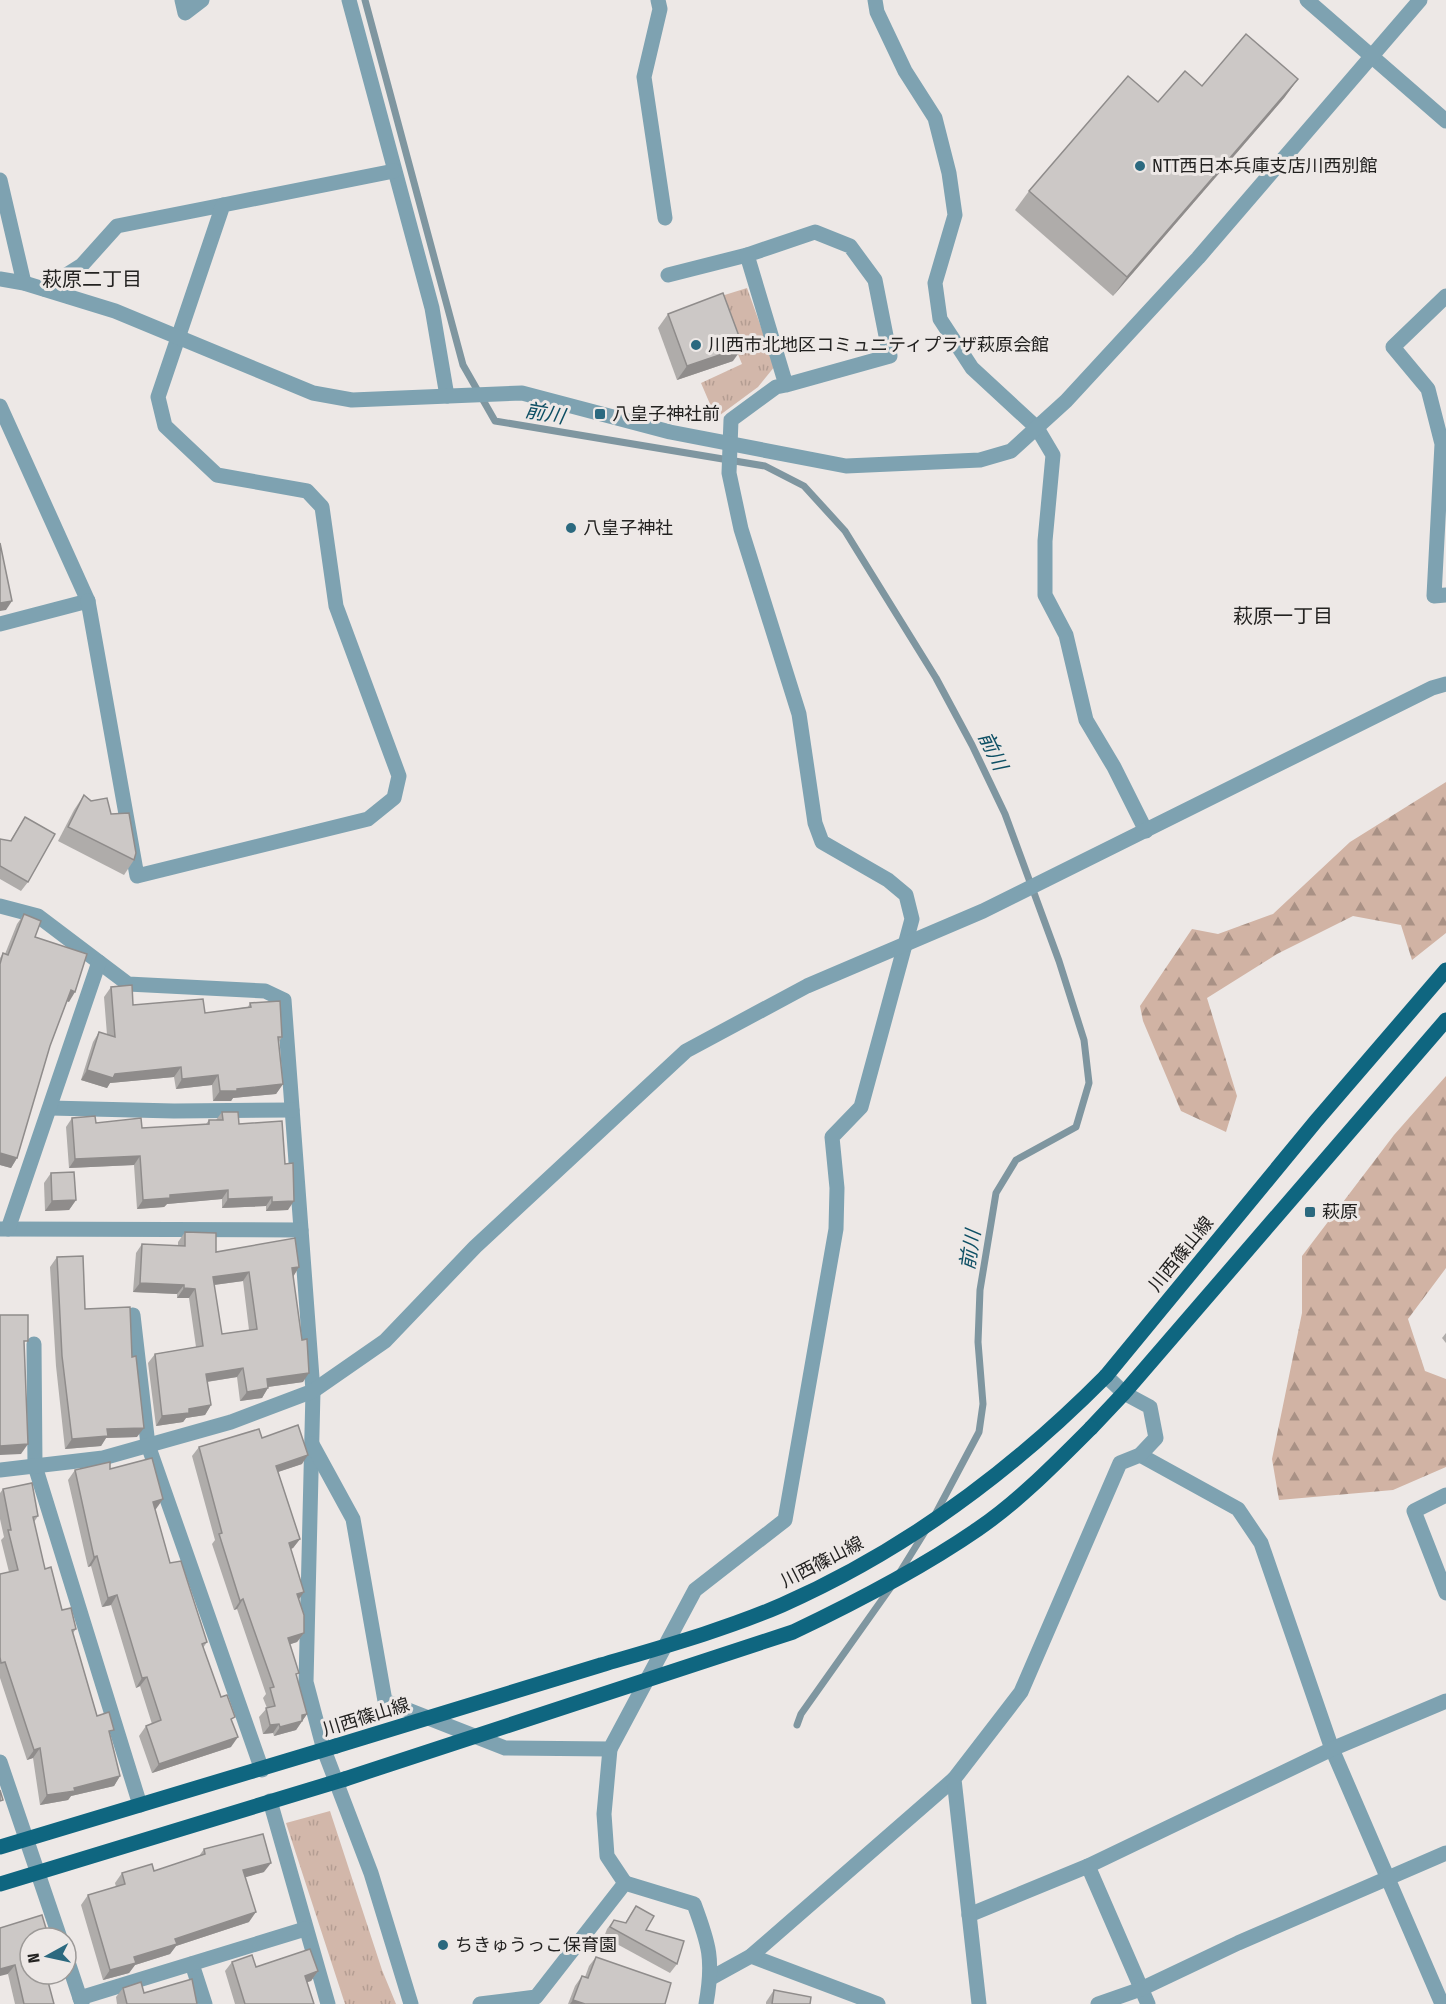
<svg xmlns="http://www.w3.org/2000/svg" width="1446" height="2004" font-family="'Fira Sans Condensed','Noto Sans JP',sans-serif">
<style>
.forest{fill:url(#forest-firs)}
.park{fill:url(#park-tufts)}
.lines{fill:none;stroke-linecap:round;stroke-linejoin:round}
.stream{stroke:#7f96a0;stroke-width:7}
.minor{stroke:#7ea2b1;stroke-width:15}
.tertiary{stroke:#7ea2b1;stroke-width:15}
.primary{stroke:#0f6680;stroke-width:15}
.primary-bridge{stroke:#0f6680;stroke-width:15}
.wall{fill:#afacaa;fill-rule:evenodd}
.shaded-wall{fill:#8f8c8b}
.building{fill:#ccc8c6;stroke:#8f8c8b;stroke-width:1.5;fill-rule:evenodd}
.poi-dot{fill:#2b697f;stroke:#ede8e6;stroke-width:2}
.labels{text-anchor:middle;dominant-baseline:central;stroke-width:6;stroke-linejoin:round;paint-order:stroke}
.poi-label{font-size:18px;fill:#232221;stroke:#ede8e6;text-anchor:start}
.street-label{font-size:18px;fill:#232221;stroke:#ede8e6}
.neighbourhood-label{font-size:20px;fill:#232221;stroke:#ede8e6}
.water-label{font-size:20px;font-style:italic;fill:#0d4f64;stroke:#ede8e6}
</style>
<defs>
<pattern id="forest-firs" width="22" height="20" patternUnits="userSpaceOnUse" patternTransform="scale(1.5)"><rect width="22" height="20" fill="#d1b3a4"/><path d="M5 1l3.5 6h-7zM16 11l3.5 6h-7z" fill="#a99185"/></pattern>
<pattern id="park-tufts" width="24" height="20" patternUnits="userSpaceOnUse" patternTransform="scale(1.5)"><rect width="24" height="20" fill="#d2b7aa"/><path d="M3 7l-1-3M5 7V3M7 7l1-3M15 17l-1-3M17 17v-4M19 17l1-3" fill="none" stroke="#b49d92"/></pattern>
</defs>
<rect width="100%" height="100%" fill="#ede8e6"/>
<g class="forest">
<polygon points="1446,782 1446,933 1412,960 1401,925 1353,916 1277,954 1207,998 1237,1096 1226,1132 1181,1111 1143,1021 1140,1006 1192,929 1218,934 1273,914 1350,842"/>
<polygon points="1446,1076 1446,1268 1408,1319 1425,1371 1446,1379 1446,1467 1393,1490 1279,1500 1272,1459 1302,1313 1302,1256 1394,1135"/>
</g>
<g class="park">
<polygon points="747,288 775,366 758,387 716,418 701,383 742,364 715,298"/>
<polygon points="330,1811 382,1970 396,2004 345,2004 286,1823"/>
</g>
<g class="lines">
<g class="stream">
<polyline points="365,0 463,365 495,421 765,466 804,486 845,531 936,678 972,745 1005,814 1059,961 1084,1040 1089,1083 1076,1127 1016,1160 996,1193 980,1290 978,1342 983,1404 979,1432 936,1513"/>
<polyline points="900,1572 926,1530"/>
<polyline points="797,1725 801,1714 891,1587"/>
</g>
<g class="minor">
<polyline points="182,0 185,13 202,0"/>
<polyline points="349,0 432,308 447,396"/>
<polyline points="658,0 660,9 644,77 665,218"/>
<polyline points="875,0 877,12 905,71 935,118 949,173 955,215 935,283 940,319 972,368 1037,428 1053,455 1045,541 1045,595 1066,635 1086,720 1114,767 1146,831"/>
<polyline points="1307,0 1446,121"/>
<polyline points="0,180 24,283"/>
<polyline points="668,275 747,255"/>
<polyline points="44,289 82,265 117,226 223,205"/>
<polyline points="1446,296 1393,347 1428,389 1442,444 1434,596 1446,595"/>
<polyline points="0,406 88,601 0,624"/>
<polyline points="88,601 137,876 368,819 394,798 399,776 336,606 322,507 307,491 217,475 165,426 158,397 223,205 394,171"/>
<polyline points="0,906 38,916 128,984 265,991 284,1000 313,1391 306,1682 324,1750 371,1873 411,2004"/>
<polyline points="50,1108 174,1111 292,1110"/>
<polyline points="0,1229 301,1230"/>
<polyline points="8,1229 99,962"/>
<polyline points="133,1315 148,1445 262,1770"/>
<polyline points="34,1344 35,1466 140,1805"/>
<polyline points="312,1444 353,1519 385,1701 505,1748 610,1749 695,1590 785,1520 836,1229 837,1188 832,1137 861,1107 912,919 906,895 888,880 822,842 815,823 799,714 741,529 729,473 731,420 776,387 786,385 890,356 875,280 850,246 815,232 747,255 786,385"/>
<polyline points="1140,1455 1238,1509 1261,1543 1332,1749 1442,2004"/>
<polyline points="0,1470 103,1458 231,1422 313,1391 385,1341 475,1247 686,1051 807,986 983,911 1432,688 1446,684"/>
<polyline points="1446,1495 1414,1511 1446,1593"/>
<polyline points="610,1749 604,1814 607,1856 625,1883"/>
<polyline points="0,1762 60,1938"/>
<polyline points="270,1801 328,2004"/>
<polyline points="1088,1866 1148,2004"/>
<polyline points="969,1915 1088,1866 1332,1749 1446,1701"/>
<polyline points="66,1956 82,2004"/>
<polyline points="751,1956 878,2004"/>
<polyline points="192,1964 205,2004"/>
<polyline points="711,1978 751,1956 954,1779"/>
<polyline points="80,1998 305,1929"/>
<path d="M480,2004L536,1997L625,1883L694,1904C709,1944 714,1960 706,2004"/>
<polyline points="979,2004 954,1779 1021,1692 1120,1463 1140,1455 1156,1438 1150,1407 1124,1393 1106,1376"/>
<polyline points="1098,2004 1141,1989 1238,1943 1446,1853"/>
</g>
<polyline class="tertiary" points="0,279 24,283 115,311 313,393 352,400 522,393 670,432 846,466 980,460 1011,451 1066,401 1198,258 1420,0"/>
<g class="primary">
<polyline points="1106,1376 1316,1121 1446,970"/>
<polyline points="1091,1428 1124,1393 1446,1020"/>
<polyline points="0,1847 336,1746"/>
<polyline points="0,1884 345,1779"/>
</g>
<g class="primary-bridge">
<path d="M336,1746C425,1719 513,1692 601,1665C662,1647 724,1630 782,1605C904,1551 1012,1471 1106,1376"/>
<path d="M345,1779L793,1632C856,1602 920,1569 978,1529C1019,1501 1056,1463 1091,1428"/>
</g>
</g>
<g class="wall">
<polygon points="1298,79 1284,98 1113,296 1015,210 1029,191 1158,102 1202,86"/>
<polygon points="668,314 733,361 677,380 658,328"/>
<polygon points="84,795 111,814 134,860 124,875 58,841 74,810"/>
<polygon points="25,817 28,882 21,891 0,879 0,839 10,841"/>
<polygon points="24,914 35,937 69,1002 67,1001 50,1046 17,1158 11,1168 0,1165 0,958 3,953 5,954 17,924"/>
<polygon points="111,987 133,1005 205,1013 248,1007 250,1003 282,1037 279,1042 283,1084 276,1094 233,1098 231,1101 213,1101 212,1085 176,1089 174,1077 110,1083 107,1088 81,1080 93,1042 99,1032 107,1035 104,997"/>
<polygon points="222,1112 239,1124 288,1210 266,1211 266,1206 222,1208 222,1199 167,1204 164,1207 137,1209 134,1165 69,1168 66,1127 72,1118 96,1123 142,1128 206,1124 209,1120 216,1120"/>
<polygon points="51,1173 76,1200 69,1210 45,1211 44,1183"/>
<path d="M185,1232L216,1252L299,1267L293,1276L303,1382L268,1387L262,1398L240,1401L237,1377L207,1382L211,1405L205,1415L186,1418L183,1422L156,1426L148,1363L155,1354L196,1347L189,1298H177V1294L133,1292L136,1253L142,1244L178,1246V1242ZM243,1281L249,1330L222,1334L214,1285Z"/>
<polygon points="57,1257 85,1309 132,1357 137,1437 106,1438 101,1446 65,1449 56,1366 50,1267"/>
<polygon points="1446,1333 1446,1343 1442,1338"/>
<polygon points="262,1438 302,1464 278,1472 300,1539 293,1548 291,1549 304,1633 297,1642 290,1644 296,1677 307,1714 296,1730 274,1736 273,1733 263,1734 259,1717 267,1708 263,1698 266,1694 237,1609 234,1610 212,1544 215,1540 192,1456 199,1447"/>
<polygon points="110,1469 163,1499 155,1509 170,1563 207,1642 203,1648 221,1697 232,1722 231,1747 152,1773 139,1736 146,1726 152,1724 140,1686 136,1688 111,1605 102,1607 91,1566 88,1567 68,1480 75,1470"/>
<polygon points="3,1489 38,1516 34,1522 45,1569 62,1610 76,1629 73,1633 97,1716 110,1735 120,1776 114,1786 71,1796 68,1800 40,1805 33,1758 27,1760 0,1678 0,1574 9,1572 1,1540 4,1537 0,1519 0,1493"/>
<polygon points="204,1849 264,1872 245,1877 249,1922 176,1946 170,1954 135,1965 129,1973 103,1980 81,1905 88,1895 116,1887 115,1883 122,1873 154,1871 199,1856"/>
<polygon points="636,1906 646,1930 677,1964 670,1973 604,1937 607,1929 614,1920 625,1923"/>
<polygon points="30,1938 54,2004 15,2004 8,1974"/>
<polygon points="596,1957 665,2004 568,2004 575,1986 582,1976 585,1977 589,1966"/>
<polygon points="232,1962 256,1967 318,1971 311,1981 307,1982 314,2004 235,2004 225,1971"/>
<polygon points="123,1988 144,1993 197,2004 117,2004 116,1997"/>
<polygon points="774,1990 810,2004 766,2004 766,2002"/>
</g>
<g class="shaded-wall">
<polygon points="1298,79 1284,98 1113,296 1127,277"/>
<polygon points="743,347 733,361 677,380 687,366"/>
<polygon points="12,601 6,610 0,611 0,603"/>
<polygon points="71,990 75,992 69,1002 64,1000"/>
<polygon points="181,1067 174,1077 110,1083 107,1088 81,1080 87,1070 115,1074"/>
<polygon points="218,1075 212,1085 176,1089 182,1079"/>
<polygon points="283,1084 276,1094 233,1098 231,1101 213,1101 220,1091 237,1089"/>
<polygon points="0,1153 17,1158 11,1168 0,1165"/>
<polygon points="140,1156 134,1165 69,1168 75,1159"/>
<polygon points="228,1190 222,1199 167,1204 164,1207 137,1209 143,1200 170,1195"/>
<polygon points="272,1197 266,1206 222,1208 228,1199"/>
<polygon points="76,1200 69,1210 45,1211 52,1201"/>
<polygon points="294,1201 288,1210 266,1211 272,1202"/>
<polygon points="299,1267 293,1277 292,1268"/>
<polygon points="249,1272 243,1281 206,1286 213,1277"/>
<polygon points="140,1283 184,1285 177,1294 133,1292"/>
<polygon points="184,1288 195,1289 189,1298 177,1298"/>
<polygon points="243,1368 237,1377 199,1383 206,1374"/>
<polygon points="309,1373 303,1382 260,1388 267,1379"/>
<polygon points="268,1388 262,1398 240,1401 247,1392"/>
<polygon points="211,1405 205,1415 186,1418 183,1422 156,1426 162,1416 189,1409"/>
<polygon points="144,1428 137,1437 106,1438 101,1446 65,1449 72,1439 107,1429"/>
<polygon points="28,1444 21,1454 0,1455 0,1446"/>
<polygon points="308,1455 302,1464 269,1475 276,1466"/>
<polygon points="163,1499 156,1509 147,1511 153,1502"/>
<polygon points="300,1539 293,1548 282,1552 289,1543"/>
<polygon points="97,1556 91,1566 88,1567 94,1557"/>
<polygon points="304,1592 298,1601 297,1594"/>
<polygon points="117,1595 111,1605 102,1607 108,1598"/>
<polygon points="243,1599 237,1609 234,1610 240,1601"/>
<polygon points="304,1633 297,1642 282,1647 288,1638"/>
<polygon points="147,1677 140,1686 136,1688 142,1678"/>
<polygon points="307,1714 296,1730 274,1736 280,1727 302,1715"/>
<polygon points="279,1724 273,1733 263,1734 270,1725"/>
<polygon points="238,1737 231,1747 152,1773 159,1764"/>
<polygon points="40,1748 33,1758 27,1760 34,1750"/>
<polygon points="120,1776 114,1786 71,1796 68,1800 40,1805 47,1795"/>
<polygon points="271,1863 264,1872 236,1880 243,1870"/>
<polygon points="256,1912 249,1922 176,1946 170,1954 135,1965 129,1973 103,1980 110,1970 134,1957 175,1939"/>
<polygon points="15,1965 8,1974 0,1976 0,1969"/>
<polygon points="318,1971 311,1981 298,1985 305,1976"/>
<polygon points="573,2000 585,2004 570,2004"/>
</g>
<g class="building">
<polygon points="1246,34 1298,79 1127,277 1029,191 1128,76 1158,102 1185,71 1202,86"/>
<polygon points="723,293 743,347 687,366 668,314"/>
<polygon points="0,543 12,601 0,603"/>
<polygon points="84,795 91,801 107,798 111,814 129,813 136,853 134,860 68,827"/>
<polygon points="25,817 55,834 28,882 0,866 0,839 11,841"/>
<polygon points="24,914 41,921 35,937 87,954 75,992 71,990 50,1046 17,1158 0,1153 0,964 3,953 8,955"/>
<polygon points="132,985 133,1005 203,999 205,1013 251,1007 250,1003 280,1001 282,1037 278,1037 283,1084 237,1089 237,1091 220,1091 218,1075 182,1079 181,1067 115,1074 113,1078 87,1070 99,1032 115,1037 111,987"/>
<polygon points="222,1112 238,1112 239,1124 282,1121 285,1164 293,1163 294,1201 272,1202 272,1197 228,1199 228,1190 170,1195 170,1198 143,1200 140,1156 75,1159 72,1118 95,1116 96,1123 141,1118 142,1128 209,1124 209,1120 223,1120"/>
<polygon points="74,1172 76,1200 52,1201 51,1173"/>
<path d="M185,1232L216,1233V1252L295,1238L299,1267L292,1268L302,1340L307,1339L309,1373L267,1379L268,1388L247,1392L243,1368L206,1374L211,1405L189,1409V1413L162,1416L155,1354L203,1346L195,1289L184,1288V1285L140,1283L142,1244L185,1246ZM249,1272L257,1329L222,1334L213,1277Z"/>
<polygon points="83,1256 85,1309 130,1307 132,1357 136,1356 144,1428 107,1429 108,1436 72,1439 62,1356 57,1257"/>
<polygon points="0,1315 28,1315 28,1341 24,1341 28,1444 0,1446"/>
<polygon points="298,1425 308,1455 276,1466 300,1539 289,1543 304,1592 297,1594 304,1615 304,1633 288,1638 299,1673 296,1674 307,1714 302,1715 302,1721 280,1727 279,1724 270,1725 266,1708 275,1706 270,1688 274,1687 243,1599 240,1601 219,1534 222,1533 199,1447 259,1429 262,1438"/>
<polygon points="152,1458 163,1499 153,1502 170,1563 181,1561 207,1642 202,1644 221,1697 227,1695 235,1717 231,1719 238,1737 159,1764 146,1726 161,1720 147,1677 142,1678 117,1595 108,1598 97,1556 94,1557 75,1470 110,1462 110,1469"/>
<polygon points="32,1483 38,1516 33,1517 45,1569 51,1567 62,1610 71,1608 76,1629 72,1630 97,1716 109,1712 114,1730 109,1731 120,1776 74,1788 75,1791 47,1795 40,1748 34,1750 5,1662 1,1663 0,1657 0,1574 18,1570 8,1530 11,1530 3,1489"/>
<polygon points="0,1790 3,1800 0,1801"/>
<polygon points="263,1834 271,1863 243,1870 256,1912 175,1939 177,1944 134,1957 136,1963 110,1970 88,1895 125,1884 122,1873 152,1864 154,1871 205,1854 204,1849"/>
<polygon points="636,1906 654,1916 646,1930 684,1941 677,1964 610,1927 614,1920 626,1923"/>
<polygon points="42,1915 48,1935 39,1938 30,1938 30,1974 46,1974 54,2004 24,2004 15,1965 0,1969 0,1928"/>
<polygon points="310,1949 318,1971 305,1976 314,2004 245,2004 232,1962 252,1955 256,1967"/>
<polygon points="596,1957 671,1983 665,2004 585,2004 573,2000 582,1976 588,1978"/>
<polygon points="192,1979 197,2004 127,2004 123,1988 141,1982 144,1993"/>
<polygon points="774,1990 811,1997 810,2004 772,2004"/>
</g>
<g class="poi-dot">
<circle cx="1140" cy="166" r="6"/>
<circle cx="696" cy="345" r="6"/>
<rect x="594" y="408" width="12" height="12" rx="3"/>
<circle cx="571" cy="528" r="6"/>
<rect x="1304" y="1206" width="12" height="12" rx="3"/>
<circle cx="443" cy="1945" r="6"/>
</g>
<g class="labels">
<g class="poi-label">
<text x="1152" y="166">NTT西日本兵庫支店川西別館</text>
<text x="708" y="345">川西市北地区コミュニティプラザ萩原会館</text>
<text x="612" y="414">八皇子神社前</text>
<text x="583" y="528">八皇子神社</text>
<text x="1322" y="1212">萩原</text>
<text x="455" y="1945">ちきゅうっこ保育園</text>
</g>
<g class="street-label">
<text transform="translate(1181 1254) rotate(-51)">川西篠山線</text>
<text transform="translate(822 1562) rotate(-27)">川西篠山線</text>
<text transform="translate(366 1717) rotate(-17)">川西篠山線</text>
</g>
<g class="neighbourhood-label">
<text x="92" y="279">萩原二丁目</text>
<text x="1283" y="616">萩原一丁目</text>
</g>
<g class="water-label">
<text transform="translate(545 413) rotate(10)">前川</text>
<text transform="translate(993 751) rotate(64)">前川</text>
<text transform="translate(970 1250) rotate(-81)">前川</text>
</g>
</g>
<g transform="translate(48 1956) rotate(262)"><circle r="28" fill="#ede8e6" stroke="#9c9997" stroke-width="1.5"/>
<path d="M0-4.5L10 22L0 15L-10 22Z" fill="#2b697f"/>
<text y="-9" font-size="16" font-weight="bold" text-anchor="middle" fill="#232221">N</text>
</g>
</svg>
